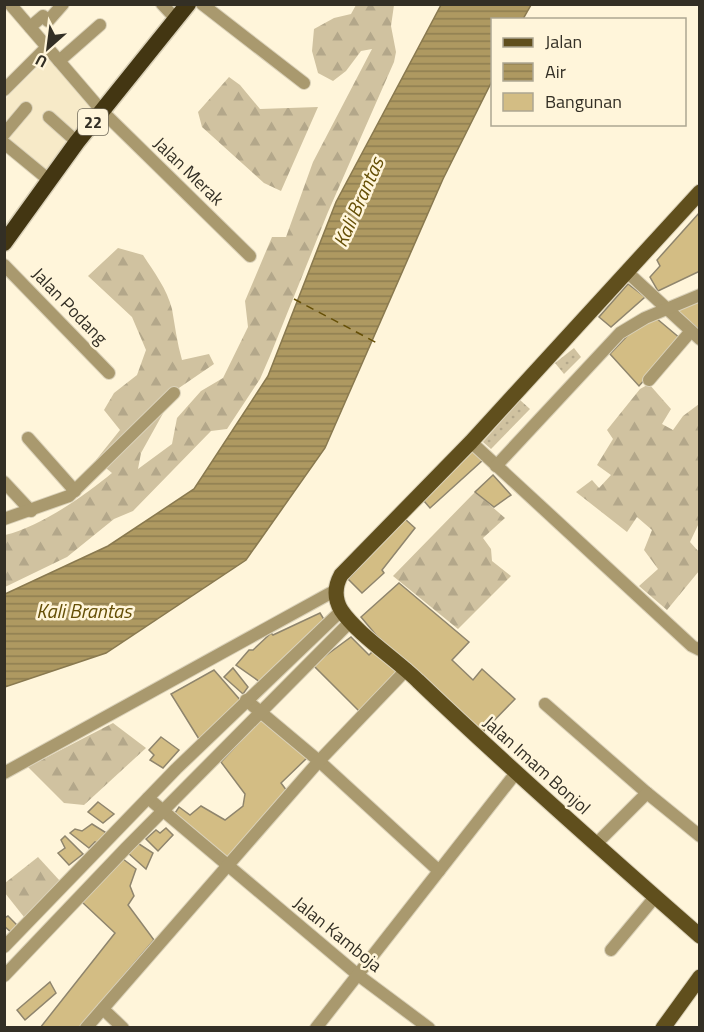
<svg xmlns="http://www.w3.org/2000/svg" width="704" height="1032" font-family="'Titillium Web',sans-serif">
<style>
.built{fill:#f7eac8}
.grass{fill:url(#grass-dots)}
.forest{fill:url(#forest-firs)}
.water{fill:url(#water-rules);stroke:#89794f;stroke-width:1.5}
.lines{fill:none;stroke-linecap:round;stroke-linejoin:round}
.ferry{stroke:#654f06;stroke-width:1.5;stroke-dasharray:8 6;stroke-linecap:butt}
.building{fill:#d3bd84;stroke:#8f856d;stroke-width:1.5}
.minor-casing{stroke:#dad1b9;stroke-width:14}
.major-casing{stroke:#dad1b9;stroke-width:17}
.highway-casing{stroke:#dad1b9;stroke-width:19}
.minor{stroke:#a9996e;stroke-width:12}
.major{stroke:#604f1d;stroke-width:15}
.highway{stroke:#433612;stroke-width:16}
.labels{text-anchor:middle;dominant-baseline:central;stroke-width:5;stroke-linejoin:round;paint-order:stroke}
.shield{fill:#fff5da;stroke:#706a5b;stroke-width:1.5}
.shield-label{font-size:16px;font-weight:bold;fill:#332f25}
.street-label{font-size:18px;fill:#332f25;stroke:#fff5da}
.water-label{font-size:20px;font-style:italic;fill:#654f06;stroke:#fff5da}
</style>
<defs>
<pattern id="grass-dots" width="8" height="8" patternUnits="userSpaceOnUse" patternTransform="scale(1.5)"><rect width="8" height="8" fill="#d0c2a0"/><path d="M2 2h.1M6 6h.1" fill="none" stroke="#b3a78a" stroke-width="1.8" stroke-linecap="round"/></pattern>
<pattern id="forest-firs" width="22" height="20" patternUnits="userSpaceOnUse" patternTransform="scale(1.5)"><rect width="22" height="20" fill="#d0c2a0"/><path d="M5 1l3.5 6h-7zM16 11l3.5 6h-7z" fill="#b3a78a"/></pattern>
<pattern id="water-rules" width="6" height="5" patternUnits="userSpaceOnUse" patternTransform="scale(1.5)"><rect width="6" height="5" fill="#ae9961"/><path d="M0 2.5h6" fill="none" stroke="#8e7d50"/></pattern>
</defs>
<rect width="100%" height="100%" fill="#fff5da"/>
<polygon class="built" points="50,55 100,106 44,178 4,136 4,100"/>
<g class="grass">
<polygon points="574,348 581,357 564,374 555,363"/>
<polygon points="520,400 530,409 491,449 483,442"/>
</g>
<g class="forest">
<path d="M356,5H394L391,26L396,52L394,62L328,212L270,356L260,379L227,429L211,431L133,511L114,519L67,557L5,587V535C40,527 84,496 112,473L96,460L120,430L104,410L114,393L137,375L146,350L132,317L88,276L118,248L143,255C154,272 167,289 172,309C175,326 177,343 182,360L209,354L214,364L176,390L141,453L138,469L172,444L177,418L201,391L223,378L248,327L245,301L272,237H286L313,162L372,49L361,51L346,71L333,81L318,73L312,51L314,29L334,18L351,14Z"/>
<polygon points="229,77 240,85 260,109 318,107 281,191 264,183 202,127 198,112"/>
<polygon points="649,384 671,409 662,424 673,430 683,416 699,404 699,523 690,542 699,552 699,571 667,610 639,586 658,569 644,550 652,530 637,517 627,532 576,492 592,480 599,488 611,475 597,465 613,439 607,430 640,389"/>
<polygon points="475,492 505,518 483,538 491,549 492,561 511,576 458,629 393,576"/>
<polygon points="113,723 146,748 84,805 64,803 28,767"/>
<polygon points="38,857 60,881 24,917 5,893 5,883"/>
</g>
<polygon class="water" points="441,5 531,5 523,19 492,20 492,81 443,179 325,448 246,560 106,653 5,687 5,594 108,546 194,489 268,376 336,202"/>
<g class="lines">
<polyline class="ferry" points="294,299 379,344"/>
</g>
<g class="building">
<polygon points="700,212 700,271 658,291 650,277 660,266 657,260"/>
<polygon points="628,284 645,297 611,327 599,317"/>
<polygon points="700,300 700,330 676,311"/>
<polygon points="656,318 681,339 639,386 610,354 630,333"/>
<polygon points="471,449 483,460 430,508 424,501"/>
<polygon points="493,475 511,495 494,507 475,492"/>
<polygon points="405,519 415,528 382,570 384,573 362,593 348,579"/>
<polygon points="399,583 469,642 452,660 473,680 482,669 515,699 482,733 376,635 361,617"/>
<polygon points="320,613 325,621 260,682 236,665 249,650 253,650 271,633 273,635"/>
<polygon points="351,637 369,655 375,649 399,673 361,713 313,665"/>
<polygon points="233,668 248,687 243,694 224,677"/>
<polygon points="214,670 241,701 199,739 171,694"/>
<polygon points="261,719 309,756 281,783 287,791 228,859 173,816 179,807 190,815 201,806 225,820 243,806 245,794 221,762"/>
<polygon points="161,737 179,750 163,768 150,760 154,755 149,750"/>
<polygon points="98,802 114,814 103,823 88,812"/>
<polygon points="92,824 108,834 100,844 95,842 89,848 70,833 75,829 82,831"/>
<polygon points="166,828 173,835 158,851 146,839 156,830 160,833"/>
<polygon points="65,836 83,854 69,865 58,853 65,848 61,840"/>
<polygon points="136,842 153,853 146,869 128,853"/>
<polygon points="123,859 136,869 130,886 134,896 128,905 154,940 79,1028 40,1028 115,933 82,902"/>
<polygon points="8,916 19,927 11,932 4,926 4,918"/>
<polygon points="50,982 56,993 25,1020 17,1010"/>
</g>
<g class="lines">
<g class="minor-casing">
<g id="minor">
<polyline points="10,4 47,47"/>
<polyline points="162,4 176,19"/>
<polyline points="202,4 304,83"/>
<polyline points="30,27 43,16 48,21 63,4"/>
<polyline points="59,61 100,25"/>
<polyline points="4,90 47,47 102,111 250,256"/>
<polyline points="49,117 77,142"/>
<polyline points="4,134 26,108"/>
<polyline points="4,143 49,180"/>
<polyline points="4,265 109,373"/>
<polyline points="627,272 700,339"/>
<polyline points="649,380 691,331"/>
<polyline points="28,438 75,491"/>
<polyline points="471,442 692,646 700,650"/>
<polyline points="496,466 620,333 645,318 700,295"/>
<polyline points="4,482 31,511"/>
<polyline points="4,519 69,496 174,393"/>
<polyline points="246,700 319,761 439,871"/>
<polyline points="545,704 647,793"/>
<polyline points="4,773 336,590"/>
<polyline points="148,798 358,975 429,1028"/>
<polyline points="596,844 647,793 700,836"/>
<polyline points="4,947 176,769 342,610"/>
<polyline points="611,950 655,897"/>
<polyline points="4,976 126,848 351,621"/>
<polyline points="103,1009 123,1028"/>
<polyline points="86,1028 319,761 407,669"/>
<polyline points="316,1028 515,774"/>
</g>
</g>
<g class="major-casing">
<g id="major">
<path d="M700,192L471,442L341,575C335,586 334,598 341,610C357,634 397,660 418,681C510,769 604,852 700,936"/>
<polyline points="663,1028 700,977"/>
</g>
</g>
<g class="highway-casing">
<polyline id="highway" points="4,243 77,142 188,4"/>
</g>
<use href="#minor" class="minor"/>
<use href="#major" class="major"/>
<use href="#highway" class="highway"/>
</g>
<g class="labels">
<rect class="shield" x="78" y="109" width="30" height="26" rx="4.5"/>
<g class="shield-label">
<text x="93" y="122">22</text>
</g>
<g class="street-label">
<text transform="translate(189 171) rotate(44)">Jalan Merak</text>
<text transform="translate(70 306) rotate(46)">Jalan Podang</text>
<text transform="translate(537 765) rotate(42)">Jalan Imam Bonjol</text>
<text transform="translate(338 934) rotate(39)">Jalan Kamboja</text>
</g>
<g class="water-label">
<text transform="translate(358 202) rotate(-66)">Kali Brantas</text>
<text x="84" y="610">Kali Brantas</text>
</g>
</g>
<rect width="704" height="1032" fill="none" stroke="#332f25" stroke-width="12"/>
<rect x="491" y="18" width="195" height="108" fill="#fff5da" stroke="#ada692" stroke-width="1.5"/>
<rect x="503" y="38" width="30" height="9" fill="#604f1d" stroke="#ada692" stroke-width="1.5"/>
<text x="545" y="48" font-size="18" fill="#332f25">Jalan</text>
<rect x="503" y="63" width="30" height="18" fill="url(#water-rules)" stroke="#ada692" stroke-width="1.5"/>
<text x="545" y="78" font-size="18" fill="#332f25">Air</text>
<rect x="503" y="93" width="30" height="18" fill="#d3bd84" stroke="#ada692" stroke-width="1.5"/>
<text x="545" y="108" font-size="18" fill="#332f25">Bangunan</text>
<g transform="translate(48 48) rotate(208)" stroke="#fff5da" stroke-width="4.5" paint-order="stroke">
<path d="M0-4.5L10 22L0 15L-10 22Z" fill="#332f25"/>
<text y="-9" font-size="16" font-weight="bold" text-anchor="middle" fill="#332f25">U</text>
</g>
</svg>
